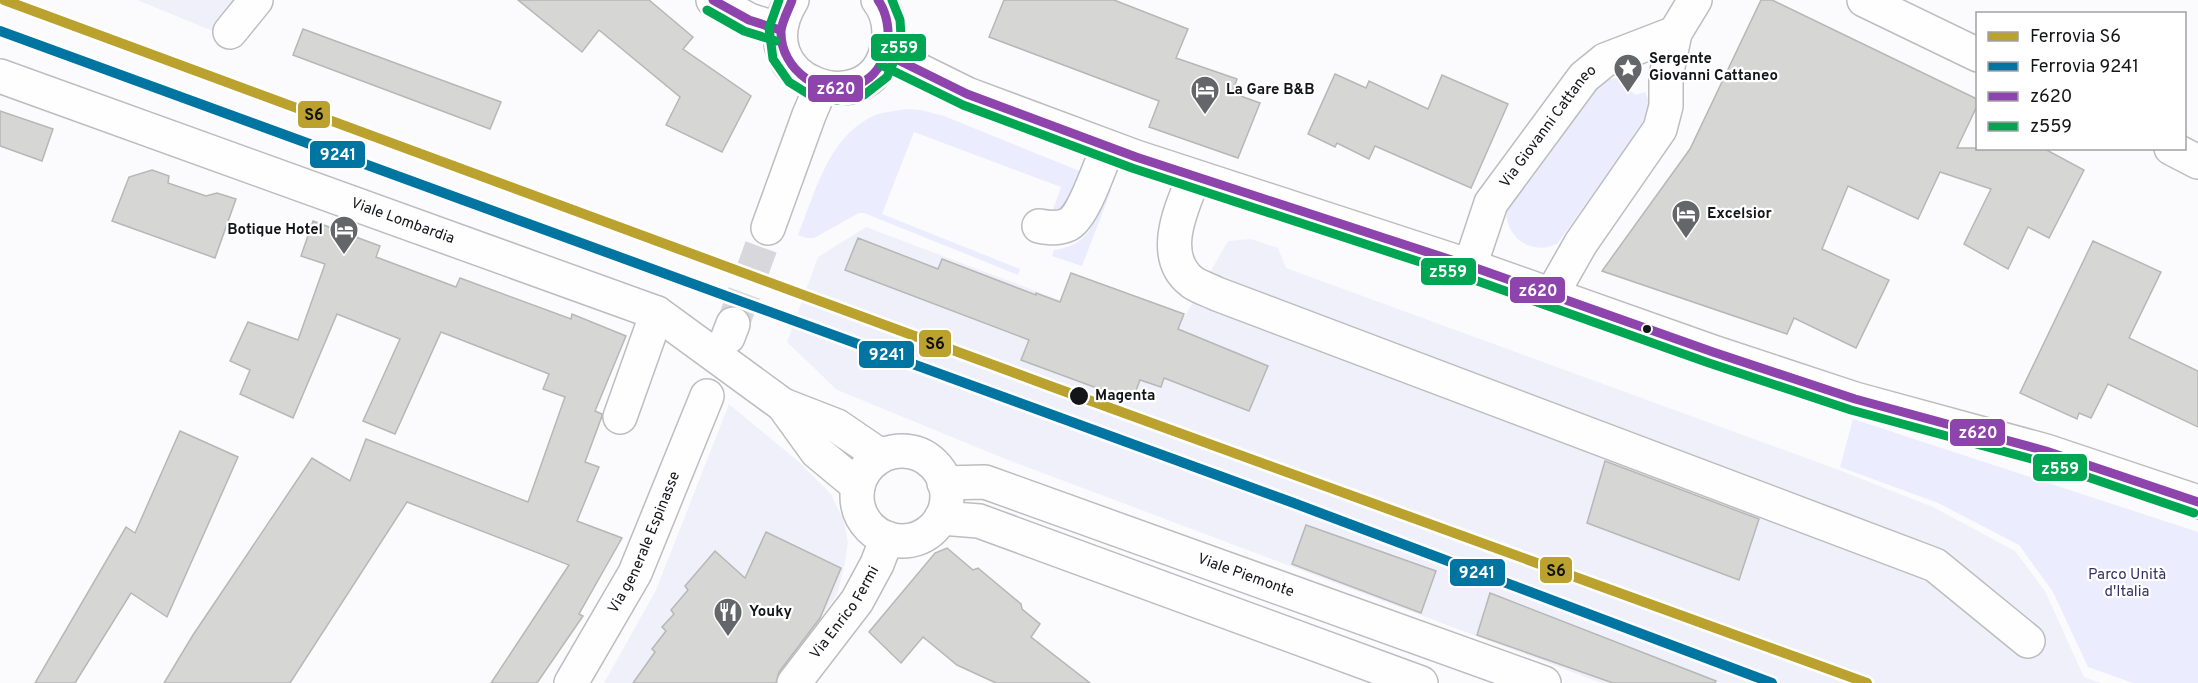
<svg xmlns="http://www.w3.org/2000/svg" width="2198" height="683" font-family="Overpass,sans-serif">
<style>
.built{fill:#f0f0fa}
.green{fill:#ebecfe}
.building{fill:#d6d6d5;stroke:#b7b7b6;stroke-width:1.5}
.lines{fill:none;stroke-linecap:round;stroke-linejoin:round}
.minor-tunnel{stroke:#d8d8dc;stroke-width:33;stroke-dasharray:33 16;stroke-linecap:butt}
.minor-casing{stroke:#bdbdc0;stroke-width:36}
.minor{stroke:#fefeff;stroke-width:33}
.bus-1-casing{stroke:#fff;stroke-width:14}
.bus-2-casing{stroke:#fff;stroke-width:14}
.bus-1{stroke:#8e44ad;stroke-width:9}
.bus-2{stroke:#00a651;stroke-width:9}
.rail-1-casing{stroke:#fff;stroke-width:15}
.rail-2-casing{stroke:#fff;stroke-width:15}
.rail-1{stroke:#bba12e;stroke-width:10}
.rail-2{stroke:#0075a1;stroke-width:10}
.bus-dot{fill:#141519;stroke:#fff;stroke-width:2}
.labels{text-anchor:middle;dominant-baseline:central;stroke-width:4.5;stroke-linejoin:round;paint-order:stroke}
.poi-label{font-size:15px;font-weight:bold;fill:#141519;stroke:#fff;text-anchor:start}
.street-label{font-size:15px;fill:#141519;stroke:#fff}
.stop-label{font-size:15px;font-weight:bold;fill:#141519;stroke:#fff;text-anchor:start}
.park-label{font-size:15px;fill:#333063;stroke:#fff}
.line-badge{stroke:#fff;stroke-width:2}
.badge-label{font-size:16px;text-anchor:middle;font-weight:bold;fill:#fff}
.pale-badge-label{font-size:16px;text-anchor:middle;font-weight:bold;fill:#111}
</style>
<rect width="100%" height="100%" fill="#fbfbfe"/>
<g class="built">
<polygon points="137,0 240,0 215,32"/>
<polygon points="866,227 1060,300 1071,273 1185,316 1228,241 1251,239 1278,248 1286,268 1839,470 1933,507 2015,551 2045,591 2084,677 2101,683 1601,683 1003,458 837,390 787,342 818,257"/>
<polygon points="729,404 798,461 831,494 844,521 848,542 845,563 837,595 774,683 604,683 656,590"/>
</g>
<g class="green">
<path d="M1615,78H1624L1625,87L1636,95L1645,92L1649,101L1648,118L1557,244C1531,256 1504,237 1506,208L1594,87L1605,81Z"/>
<path d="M906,109L921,110L944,116L1082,172L1067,208L1051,215L1061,187L914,132L882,214L1020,269L1018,275L864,213H859L814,238H806L798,235C815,193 827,141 869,118C880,112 894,111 906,109Z"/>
<path d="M1109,187L1111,188V191L1082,266L1052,256L1054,250C1094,245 1094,217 1109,187Z"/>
<polygon points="1853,419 2198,532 2198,683 2133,683 2088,667 2053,592 2019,545 1938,503 1840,467"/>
</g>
<g class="building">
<polygon points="518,0 649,0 693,37 683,49 751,96 722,152 666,125 680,97 599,30 582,52"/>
<polygon points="1004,0 1114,0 1188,29 1176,58 1237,79 1232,93 1260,103 1238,158 1149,127 1159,101 989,37"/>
<polygon points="1761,0 1772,0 1977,99 1977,106 1957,148 2043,148 2084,170 2049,238 2028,227 2008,269 1964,244 1991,189 1940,172 1918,219 1848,186 1822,249 1889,280 1856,348 1794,318 1787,334 1602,271 1690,149"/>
<polygon points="303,29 501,102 490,129 293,55"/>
<polygon points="1335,74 1366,88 1369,81 1428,109 1442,75 1508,104 1471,188 1375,146 1369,159 1337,143 1335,147 1308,134"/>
<polygon points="0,111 53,129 42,161 0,146"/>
<polygon points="152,170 169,176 168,183 206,196 217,193 236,199 215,258 112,221 129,177"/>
<polygon points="313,221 380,246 376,257 456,287 460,278 571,319 572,314 626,336 595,411 602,414 602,416 585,462 599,467 577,521 622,538 579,614 583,616 537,683 491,683 569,565 407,502 290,683 164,683 193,635 312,458 350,481 366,439 528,502 565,397 543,389 549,374 441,332 395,434 363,421 400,339 337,314 293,418 240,394 250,370 230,361 248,322 298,340 325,264 301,256"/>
<polygon points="858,238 938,269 942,259 1036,295 1036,293 1060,302 1071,273 1184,314 1178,329 1268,366 1249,411 1164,378 1161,387 1140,380 1132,401 1021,360 1029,340 845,270"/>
<polygon points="2093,241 2161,272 2129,338 2198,371 2198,427 2108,384 2091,418 2079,413 2077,419 2020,393"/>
<polygon points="180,431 238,457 167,617 131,593 75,683 35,683 126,527 135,533"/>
<polygon points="1605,461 1759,519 1739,580 1587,523"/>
<polygon points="1306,525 1436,571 1421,613 1292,564"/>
<polygon points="766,532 841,568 820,618 779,672 776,683 633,683 655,652 652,649 666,631 662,627 674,614 671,610 688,590 685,586 715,551 745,578"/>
<polygon points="947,548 973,570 978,568 1021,604 1022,609 1040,624 1031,637 1090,683 996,683 957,665 923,637 901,663 869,632 935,553"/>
<polygon points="1490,593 1716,681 1715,683 1613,683 1477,635"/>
</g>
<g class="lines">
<polyline class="minor-tunnel" points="733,324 768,228"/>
<g class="minor-casing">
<g id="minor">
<polyline points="713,0 749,20 780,30"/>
<path d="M792,0C742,82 871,125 887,48C891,31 889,14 878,0"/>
<polyline points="1864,0 1978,55"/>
<polyline points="230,32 256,0"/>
<polyline points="886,54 967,94 1136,157 1470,266 1713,352 1855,399 2046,451 2198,502"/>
<path id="s1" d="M0,76L657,313L783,405L837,426L881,456"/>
<polyline points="2171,148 2198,162"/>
<path d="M1194,177C1182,207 1158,256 1192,282C1199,287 1209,290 1217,294L1935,565L2028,641"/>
<path d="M1039,226C1049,228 1057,229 1067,225C1083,219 1100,165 1108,147"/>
<polyline points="768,228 809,115 821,87"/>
<path id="s2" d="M1470,266L1491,203L1584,77L1605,60L1675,33"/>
<polyline points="1552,294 1581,243 1660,129 1666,106 1666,76 1675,33 1695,0"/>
<polyline points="728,337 733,324"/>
<polyline points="783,405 817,452 858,486"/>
<polyline points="620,417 657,313"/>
<circle cx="902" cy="496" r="45"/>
<path id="s3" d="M944,483L985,482L1544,683"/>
<polyline points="941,518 979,521 1421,683"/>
<path id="s4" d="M571,683L635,573L707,396"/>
<path id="s5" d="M794,683L857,601L877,564L887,538"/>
</g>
</g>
<use href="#minor" class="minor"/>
<g class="bus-1-casing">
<g id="bus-1">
<polyline points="713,0 749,20 780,30"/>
<path d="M792,0C789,9 782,21 781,31C780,70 823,101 859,84C890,70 896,26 878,0"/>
<polyline points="886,54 967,94 1136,157 1470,266 1713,352 1855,399 2046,451 2198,502"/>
</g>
</g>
<g class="bus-2-casing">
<g id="bus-2">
<polyline points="779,0 769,28 773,59 789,82 810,95 837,100 864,95 887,77 898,52 901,36 900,20 892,0"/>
<polyline points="707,10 744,31 776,41"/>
<polyline points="881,65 963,105 1132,168 1466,277 1709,363 1851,410 2043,462 2194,513"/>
</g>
</g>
<use href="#bus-1" class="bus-1"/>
<use href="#bus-2" class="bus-2"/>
<g class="rail-1-casing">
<polyline id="rail-1" points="4,0 1050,386 1867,683"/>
</g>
<g class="rail-2-casing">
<polyline id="rail-2" points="0,31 1291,502 1772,683"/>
</g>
<use href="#rail-1" class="rail-1"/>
<use href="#rail-2" class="rail-2"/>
</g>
<defs>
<g id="sight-pin" transform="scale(1.5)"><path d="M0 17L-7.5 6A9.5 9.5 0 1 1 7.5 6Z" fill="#656669" stroke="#fff"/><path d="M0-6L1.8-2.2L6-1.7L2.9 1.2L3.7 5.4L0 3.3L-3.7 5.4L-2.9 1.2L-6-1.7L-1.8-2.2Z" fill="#fff"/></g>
<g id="hotel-pin" transform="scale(1.5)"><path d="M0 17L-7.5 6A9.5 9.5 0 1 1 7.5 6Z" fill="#656669" stroke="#fff"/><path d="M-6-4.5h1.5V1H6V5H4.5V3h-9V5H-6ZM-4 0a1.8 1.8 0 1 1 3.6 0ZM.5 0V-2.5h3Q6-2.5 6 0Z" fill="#fff"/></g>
<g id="restaurant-pin" transform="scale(1.5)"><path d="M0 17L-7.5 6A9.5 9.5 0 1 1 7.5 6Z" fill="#656669" stroke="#fff"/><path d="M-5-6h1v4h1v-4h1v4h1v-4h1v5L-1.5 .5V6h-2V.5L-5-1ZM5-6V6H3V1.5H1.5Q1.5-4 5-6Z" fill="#fff"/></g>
</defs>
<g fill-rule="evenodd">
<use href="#sight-pin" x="1628" y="68"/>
<use href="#hotel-pin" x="1205" y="90"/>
<use href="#hotel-pin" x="1686" y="214"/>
<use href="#hotel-pin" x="344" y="230"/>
<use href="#restaurant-pin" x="728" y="612"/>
</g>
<g class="bus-dot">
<circle cx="1647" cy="329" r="5"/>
<circle cx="1079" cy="396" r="10"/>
</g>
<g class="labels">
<g class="poi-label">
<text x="1649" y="59">Sergente<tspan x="1649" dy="17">Giovanni Cattaneo</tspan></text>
<text x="1226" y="90">La Gare B&amp;B</text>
<text x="1707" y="214">Excelsior</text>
<text x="323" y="230" text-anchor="end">Botique Hotel</text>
<text x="749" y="612">Youky</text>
</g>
<g class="street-label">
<text stroke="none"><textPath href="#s2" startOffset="162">Via Giovanni Cattaneo</textPath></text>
<text stroke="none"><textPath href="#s1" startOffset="428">Viale Lombardia</textPath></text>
<text stroke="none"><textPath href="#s4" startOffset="159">Via generale Espinasse</textPath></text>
<text stroke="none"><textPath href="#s3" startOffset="318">Viale Piemonte</textPath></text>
<text stroke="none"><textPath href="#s5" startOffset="87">Via Enrico Fermi</textPath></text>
</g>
<g class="stop-label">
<text x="1095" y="396">Magenta</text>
</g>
<g class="park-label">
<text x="2127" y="575">Parco Unità<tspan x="2127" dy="17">d'Italia</tspan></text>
</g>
</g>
<g class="line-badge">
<rect x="870" y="33" width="57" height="29" rx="6" fill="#00a651"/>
<rect x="807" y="74" width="57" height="29" rx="6" fill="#8e44ad"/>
<rect x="297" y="100" width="34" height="29" rx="6" fill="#bba12e"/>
<rect x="309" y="140" width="57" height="29" rx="6" fill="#0075a1"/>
<rect x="1420" y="257" width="57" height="29" rx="6" fill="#00a651"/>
<rect x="1509" y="276" width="57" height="28" rx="6" fill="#8e44ad"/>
<rect x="918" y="329" width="34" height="29" rx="6" fill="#bba12e"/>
<rect x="858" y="340" width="57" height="29" rx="6" fill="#0075a1"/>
<rect x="1949" y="418" width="57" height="29" rx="6" fill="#8e44ad"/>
<rect x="2032" y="453" width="56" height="29" rx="6" fill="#00a651"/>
<rect x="1539" y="556" width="34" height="28" rx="6" fill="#bba12e"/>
<rect x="1449" y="558" width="57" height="29" rx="6" fill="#0075a1"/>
</g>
<g class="badge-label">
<text x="899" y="53">z559</text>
<text x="836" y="94">z620</text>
<text x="338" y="160">9241</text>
<text x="1448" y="277">z559</text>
<text x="1538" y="296">z620</text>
<text x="887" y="360">9241</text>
<text x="1978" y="438">z620</text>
<text x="2060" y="474">z559</text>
<text x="1477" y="578">9241</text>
</g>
<g class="pale-badge-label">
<text x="314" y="120">S6</text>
<text x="935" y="349">S6</text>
<text x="1556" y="576">S6</text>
</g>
<rect x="1976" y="12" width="210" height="138" fill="#ffffff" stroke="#a1a1a3" stroke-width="1.5"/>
<rect x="1988" y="32" width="30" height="9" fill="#bba12e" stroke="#a1a1a3" stroke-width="1.5"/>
<text x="2030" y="42" font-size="18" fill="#141519">Ferrovia S6</text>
<rect x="1988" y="62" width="30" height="9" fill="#0075a1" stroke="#a1a1a3" stroke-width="1.5"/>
<text x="2030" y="72" font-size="18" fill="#141519">Ferrovia 9241</text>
<rect x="1988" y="92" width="30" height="9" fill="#8e44ad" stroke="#a1a1a3" stroke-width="1.5"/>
<text x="2030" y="102" font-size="18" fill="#141519">z620</text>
<rect x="1988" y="122" width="30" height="9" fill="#00a651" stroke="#a1a1a3" stroke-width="1.5"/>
<text x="2030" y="132" font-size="18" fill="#141519">z559</text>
</svg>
